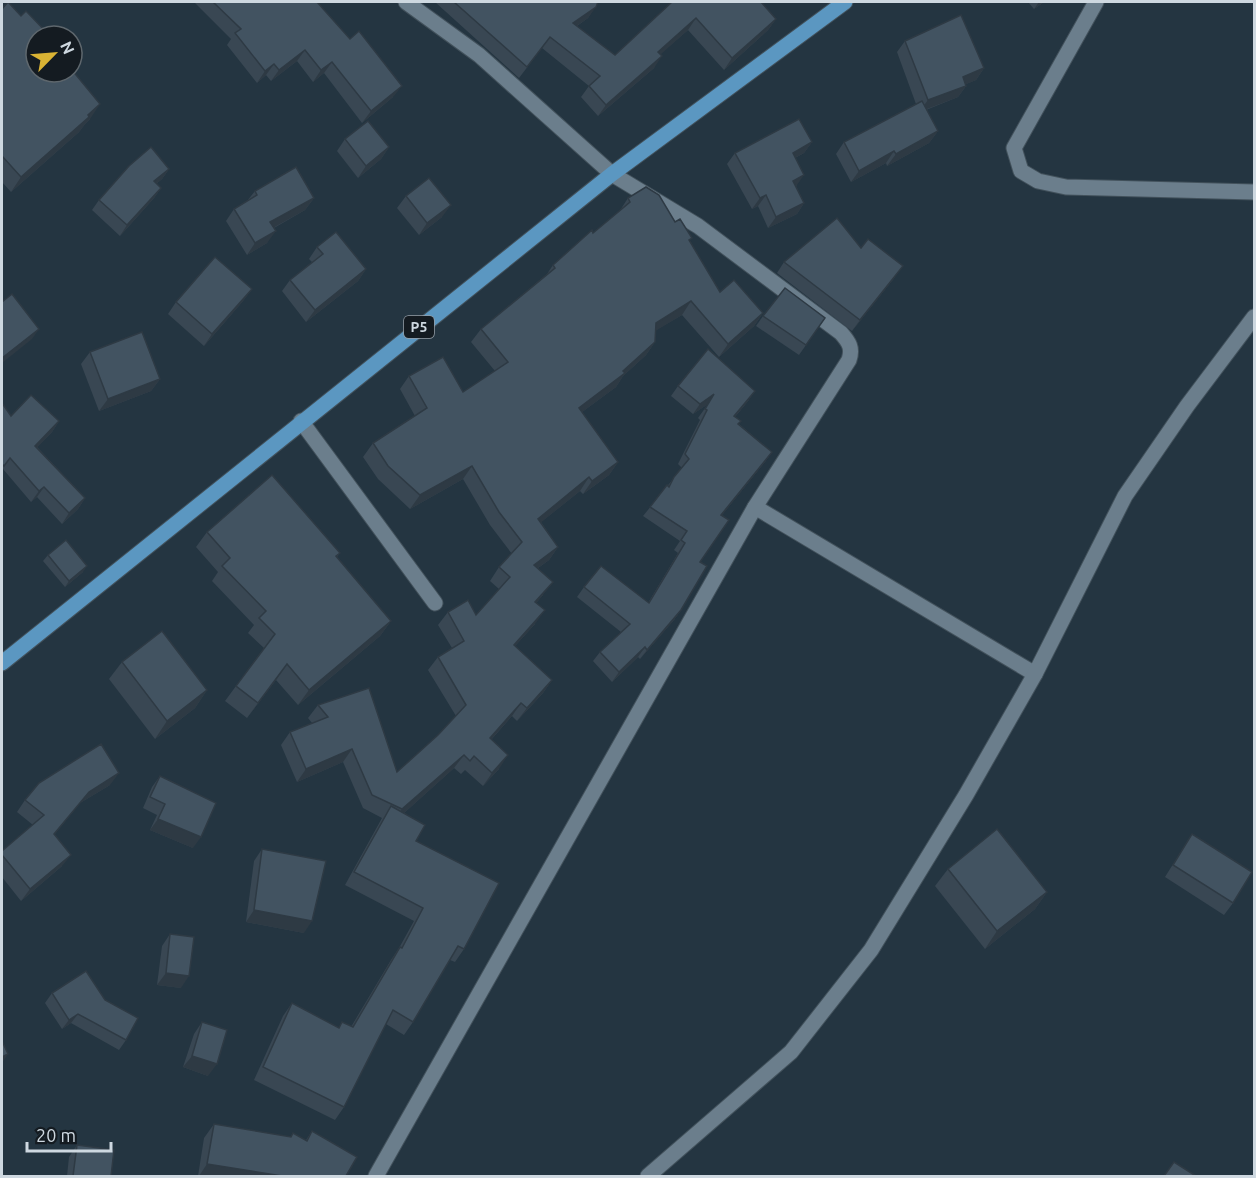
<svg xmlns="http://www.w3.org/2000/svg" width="1256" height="1178" font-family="Ubuntu,sans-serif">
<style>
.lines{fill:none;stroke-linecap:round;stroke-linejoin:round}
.minor-casing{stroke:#42515b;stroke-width:17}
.primary-casing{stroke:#42515b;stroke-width:17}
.minor{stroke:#6b7e8c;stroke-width:15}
.primary{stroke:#5b97c1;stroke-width:15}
.wall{fill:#394753}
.shaded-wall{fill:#2e3a44}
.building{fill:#425361;stroke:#2e3a44;stroke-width:1.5}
.labels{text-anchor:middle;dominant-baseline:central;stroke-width:4.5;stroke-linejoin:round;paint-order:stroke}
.shield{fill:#141b21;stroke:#969fa7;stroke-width:1.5}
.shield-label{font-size:14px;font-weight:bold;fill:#ced8e0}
</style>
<rect width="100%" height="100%" fill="#243541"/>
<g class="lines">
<g class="minor-casing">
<g id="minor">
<polyline points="1096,2 1014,148 1021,171 1038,181 1066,187 1254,192"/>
<polyline points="301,421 435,603"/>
<polyline points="755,507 1035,674"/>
<path d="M376,1176L755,507L849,360C853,348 849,342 841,333L698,226L612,174L479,55L406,2"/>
<polyline points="648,1176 791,1052 871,950 966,795 1035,674 1125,496 1187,406 1254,317"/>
</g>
</g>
<g class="primary-casing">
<polyline id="primary" points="2,663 612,174 845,2"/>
</g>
<use href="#minor" class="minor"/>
<use href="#primary" class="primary"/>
</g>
<g class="wall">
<polygon points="194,2 317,2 393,97 362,123 324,73 313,82 297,61 271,81 266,75 257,83 227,45 231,39"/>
<polygon points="435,2 598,2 588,18 577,26 615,55 672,2 776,19 768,30 724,70 688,30 660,54 654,68 598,116 581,97 589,86 542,48 519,78"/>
<polygon points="1028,2 1044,2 1034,9"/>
<polygon points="2,9 90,119 85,124 79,132 11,192 2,182"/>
<polygon points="905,41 984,68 976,80 966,84 966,86 958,97 926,110 938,131 929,143 887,166 886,163 851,182 836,154 844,142 916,104 897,52"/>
<polygon points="345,139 389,147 381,159 358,178 337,151"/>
<polygon points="812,142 804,153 795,158 797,185 796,186 804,203 797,214 768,228 758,206 752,209 727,164 735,153"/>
<polygon points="169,169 162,179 156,184 161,188 154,198 120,236 92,210 99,200"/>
<polygon points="255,191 314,198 305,210 274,228 267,243 247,255 226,221 234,209 247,201"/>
<polygon points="406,196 442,217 419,235 397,208"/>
<polygon points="628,198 675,222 689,241 720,292 763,313 754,326 719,357 682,315 656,330 655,342 646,355 623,376 616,387 582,412 618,462 609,475 583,494 580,491 541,522 558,547 549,560 538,568 543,595 536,603 535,624 515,646 552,680 543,693 517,721 512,716 491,740 499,769 483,786 465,770 461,774 454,768 404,813 464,949 455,962 450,960 413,1022 404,1035 386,1024 344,1107 335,1120 254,1080 283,1016 292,1003 339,1028 342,1022 351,1027 391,960 399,948 414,921 345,885 382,818 363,808 343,762 297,782 281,745 290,732 312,723 308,718 318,705 397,772 438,735 456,716 428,670 438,657 452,648 438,625 448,612 476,615 499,589 490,581 499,567 512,554 490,525 463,479 410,509 378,479 363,457 373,443 415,416 400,389 409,376 463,392 495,371 471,342 481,329 547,274 553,265 619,212"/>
<polygon points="317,247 366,269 358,281 306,322 282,291 290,280 312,262 309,259"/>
<polygon points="861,248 895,277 852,331 777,273 784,262"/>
<polygon points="252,289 243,301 204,346 168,314 176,302"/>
<polygon points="763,316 825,318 799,355 756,326"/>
<polygon points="90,352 160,379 151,391 99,411 81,364"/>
<polygon points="678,386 749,400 735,417 739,424 772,452 765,462 722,515 700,562 681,610 674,620 640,659 638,657 612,682 593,661 600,652 621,632 577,597 584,587 648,603 678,553 674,550 680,541 643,516 682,468 678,464 700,420 698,418 708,404 693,414 671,396"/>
<polygon points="2,403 11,416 59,421 52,432 37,447 85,498 78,509 62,524 37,497 31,502 3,469 2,471"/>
<polygon points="207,532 340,553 337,557 391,621 380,636 298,705 276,680 247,718 225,701 264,648 248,633 254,625 212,581 218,572 196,547"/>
<polygon points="48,555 83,572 65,587 43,561"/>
<polygon points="122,662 207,690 195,708 155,739 109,679"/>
<polygon points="160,776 193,848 150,830 157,815 143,808 152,787"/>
<polygon points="110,785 80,803 54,835 62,866 21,901 2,877 2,851 33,825 17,812 25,800"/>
<polygon points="1192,834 1233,903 1224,915 1165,877"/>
<polygon points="262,849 304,933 246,922 254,861"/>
<polygon points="948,869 1047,892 1035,909 985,949 935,886"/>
<polygon points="170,934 181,988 157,985 162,946"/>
<polygon points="52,993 126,1040 119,1050 71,1023 62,1029 45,1003"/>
<polygon points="202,1022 208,1076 183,1067 194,1034"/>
<polygon points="214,1124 306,1140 312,1131 346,1176 198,1176 204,1138"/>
<polygon points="77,1145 111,1176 67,1176 69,1157"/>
</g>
<g class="shaded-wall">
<polygon points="1039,2 1044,2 1034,9"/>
<polygon points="596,7 588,18 565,34 573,23"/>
<polygon points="696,18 688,30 650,64 658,52"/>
<polygon points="776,19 768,30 724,70 732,58"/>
<polygon points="305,50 297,61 271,81 279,70"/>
<polygon points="662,56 654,68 598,116 606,105"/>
<polygon points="332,62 324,73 313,82 321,70"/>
<polygon points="274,64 266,75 257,83 265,71"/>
<polygon points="984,68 976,80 955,89 963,77"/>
<polygon points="402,86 393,97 362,123 371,111"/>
<polygon points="966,86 958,97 919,112 928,100"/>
<polygon points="100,104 90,119 85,124 79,132 11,192 21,177"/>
<polygon points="938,131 929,143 887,166 896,154"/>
<polygon points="812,142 804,153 785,163 793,153"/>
<polygon points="389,147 381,159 358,178 366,166"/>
<polygon points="894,151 886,163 851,182 859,171"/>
<polygon points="169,169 162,179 146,192 154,181"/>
<polygon points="804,175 797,185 786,191 793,181"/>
<polygon points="161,188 154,198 120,236 127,225"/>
<polygon points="766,195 758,206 752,209 760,198"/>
<polygon points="314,198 305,210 262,234 270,222"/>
<polygon points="804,203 797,214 768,228 776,217"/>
<polygon points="451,205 442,217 419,235 427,223"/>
<polygon points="276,231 267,243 247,255 255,243"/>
<polygon points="903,266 895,277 852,331 860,320"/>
<polygon points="366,269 358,281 306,322 315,310"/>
<polygon points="252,289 243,301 204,346 212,334"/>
<polygon points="691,301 682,315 647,336 656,323"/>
<polygon points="763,313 754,326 719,357 728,344"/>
<polygon points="39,329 32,339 2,363 2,358"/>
<polygon points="655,342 646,355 623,376 616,387 570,421 579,408 623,371"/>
<polygon points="160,379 151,391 99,411 108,399"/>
<polygon points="755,391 749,400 727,426 734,416"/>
<polygon points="714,394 708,404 693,414 700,404"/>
<polygon points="59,421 52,432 28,457 35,446"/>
<polygon points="772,452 765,462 715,524 721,515"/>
<polygon points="618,462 609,475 583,494 592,481"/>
<polygon points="472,466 463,479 410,509 420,495"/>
<polygon points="589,477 580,491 529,532 538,519"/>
<polygon points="44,487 37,497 31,502 39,491"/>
<polygon points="85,498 78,509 62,524 69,513"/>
<polygon points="558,547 549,560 524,578 534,565"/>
<polygon points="87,566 83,572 65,587 69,581"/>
<polygon points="553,582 543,595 526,615 535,602"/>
<polygon points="545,610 535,624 504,658 514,645"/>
<polygon points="681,610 674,620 640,659 647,650"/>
<polygon points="391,621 380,636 298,705 309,690"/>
<polygon points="645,647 638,657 612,682 619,672"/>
<polygon points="287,664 276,680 247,718 258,703"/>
<polygon points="552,680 543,693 517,721 527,708"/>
<polygon points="207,690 195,708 155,739 167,721"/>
<polygon points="521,703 512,716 480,752 490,738"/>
<polygon points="352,749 343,762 297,782 306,769"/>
<polygon points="464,755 454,768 393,823 402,809"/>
<polygon points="508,755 499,769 483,786 492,773"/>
<polygon points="119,773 110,785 80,803 45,846 54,834 89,792"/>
<polygon points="158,819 201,837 193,848 150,830"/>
<polygon points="71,855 62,866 21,901 30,889"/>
<polygon points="1047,892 1035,909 985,949 997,931"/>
<polygon points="254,910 312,921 304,933 246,922"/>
<polygon points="166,973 189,976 181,988 157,985"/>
<polygon points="78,1014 71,1023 62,1029 69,1020"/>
<polygon points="8,1054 2,1063 2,1057"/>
<polygon points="192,1056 217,1064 208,1076 183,1067"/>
<polygon points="207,1164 282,1176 199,1176"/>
</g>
<g class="building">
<polygon points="8,2 21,16 26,11 50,36 36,36 36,72 72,72 72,70 100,104 88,115 89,117 21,177 2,156 2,9"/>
<polygon points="213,2 317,2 350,39 359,31 402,86 371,111 332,62 321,70 305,50 279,70 274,64 265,71 235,33 241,29"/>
<polygon points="454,2 598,2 596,7 573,23 615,55 672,2 761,2 776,19 732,58 696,18 658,52 662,56 606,105 589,86 600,76 550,37 527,67"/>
<polygon points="961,15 984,68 963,77 966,86 928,100 905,41"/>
<polygon points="922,101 938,131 896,154 894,151 859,171 844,142"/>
<polygon points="799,119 812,142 793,153 804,175 793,181 804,203 776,217 766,195 760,198 735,153"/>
<polygon points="368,121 389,147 366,166 345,139"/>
<polygon points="151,147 169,169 154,181 161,188 127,225 99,200 129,166"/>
<polygon points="296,167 314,198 270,222 276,231 255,243 234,209 257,195 255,191"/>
<polygon points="429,178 451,205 427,223 406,196"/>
<polygon points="646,187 659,195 675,222 680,219 692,238 689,240 720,292 734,280 763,313 728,344 691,301 656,323 655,342 623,371 625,373 579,408 618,462 592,481 589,477 538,519 558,547 534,565 553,582 535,602 545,610 514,645 552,680 527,708 521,703 490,738 508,755 492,773 474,756 470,761 464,755 402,809 372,795 352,749 306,769 290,732 328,717 318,705 369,688 397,772 438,735 466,705 438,657 464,641 448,612 468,600 476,615 510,577 499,567 522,542 499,512 472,466 420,495 388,466 373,443 427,408 409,376 443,357 463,392 508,362 481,329 555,268 553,265 592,230 593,233 630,202 628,198"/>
<polygon points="837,218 861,248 868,239 903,266 860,320 784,262"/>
<polygon points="336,232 366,269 315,310 290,280 323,254 317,247"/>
<polygon points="215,257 252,289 212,334 176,302"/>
<polygon points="785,288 825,318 806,345 763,316"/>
<polygon points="12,294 39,329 2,358 2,302"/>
<polygon points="142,332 160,379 108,399 90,352"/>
<polygon points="708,349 755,391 734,416 741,421 738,424 772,452 721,515 729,520 700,562 707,566 681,610 647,650 645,647 619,672 600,652 630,624 584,587 601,566 649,603 685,543 681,540 687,531 650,507 667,485 669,487 674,477 689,459 685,454 707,410 705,409 714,394 700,404 678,386"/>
<polygon points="31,395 59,421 35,446 85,498 69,513 44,487 39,491 10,458 4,466 2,464 2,403 11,416"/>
<polygon points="272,475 340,553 336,556 391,621 309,690 287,664 258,703 236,686 275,634 259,618 266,611 222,566 230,558 207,532"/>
<polygon points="66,540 87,566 69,581 48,555"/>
<polygon points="162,631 207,690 167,721 122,662"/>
<polygon points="101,744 119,773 89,792 54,834 71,855 30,889 2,855 2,851 44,815 25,800 39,783"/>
<polygon points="160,776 216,803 201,837 158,819 165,804 150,797"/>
<polygon points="391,806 425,825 416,841 499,883 464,949 458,946 413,1022 393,1010 344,1107 263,1067 292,1003 339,1028 342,1022 353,1027 400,947 402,948 423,908 354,872"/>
<polygon points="997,829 1047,892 997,931 948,869"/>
<polygon points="1192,834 1252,872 1233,903 1173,865"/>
<polygon points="262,849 326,861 312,921 254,910"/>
<polygon points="170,934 194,937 189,976 166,973"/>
<polygon points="86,971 105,1000 138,1018 126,1040 78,1014 69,1020 52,993"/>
<polygon points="202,1022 227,1030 217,1064 192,1056"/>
<polygon points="2,1041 8,1054 2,1057"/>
<polygon points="214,1124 291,1137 293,1133 307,1141 312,1131 357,1157 346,1176 282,1176 207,1164"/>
<polygon points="77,1145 114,1150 111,1176 73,1176"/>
<polygon points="1174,1162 1196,1176 1164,1176"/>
</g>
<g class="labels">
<rect class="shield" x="404" y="316" width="30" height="22" rx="4.5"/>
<g class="shield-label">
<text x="419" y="327">P5</text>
</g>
</g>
<rect width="1256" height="1178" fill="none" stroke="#ced8e0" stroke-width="6"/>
<g transform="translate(54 54) rotate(65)"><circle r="28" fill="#141b21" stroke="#5e676d" stroke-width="1.5"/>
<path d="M0-4.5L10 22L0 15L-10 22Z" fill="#d9b334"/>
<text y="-9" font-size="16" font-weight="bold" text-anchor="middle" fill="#ced8e0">N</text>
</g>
<path d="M27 1142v9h84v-9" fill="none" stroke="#ced8e0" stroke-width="3"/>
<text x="36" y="1142" font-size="18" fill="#ced8e0" stroke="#141b21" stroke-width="4.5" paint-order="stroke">20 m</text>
</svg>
